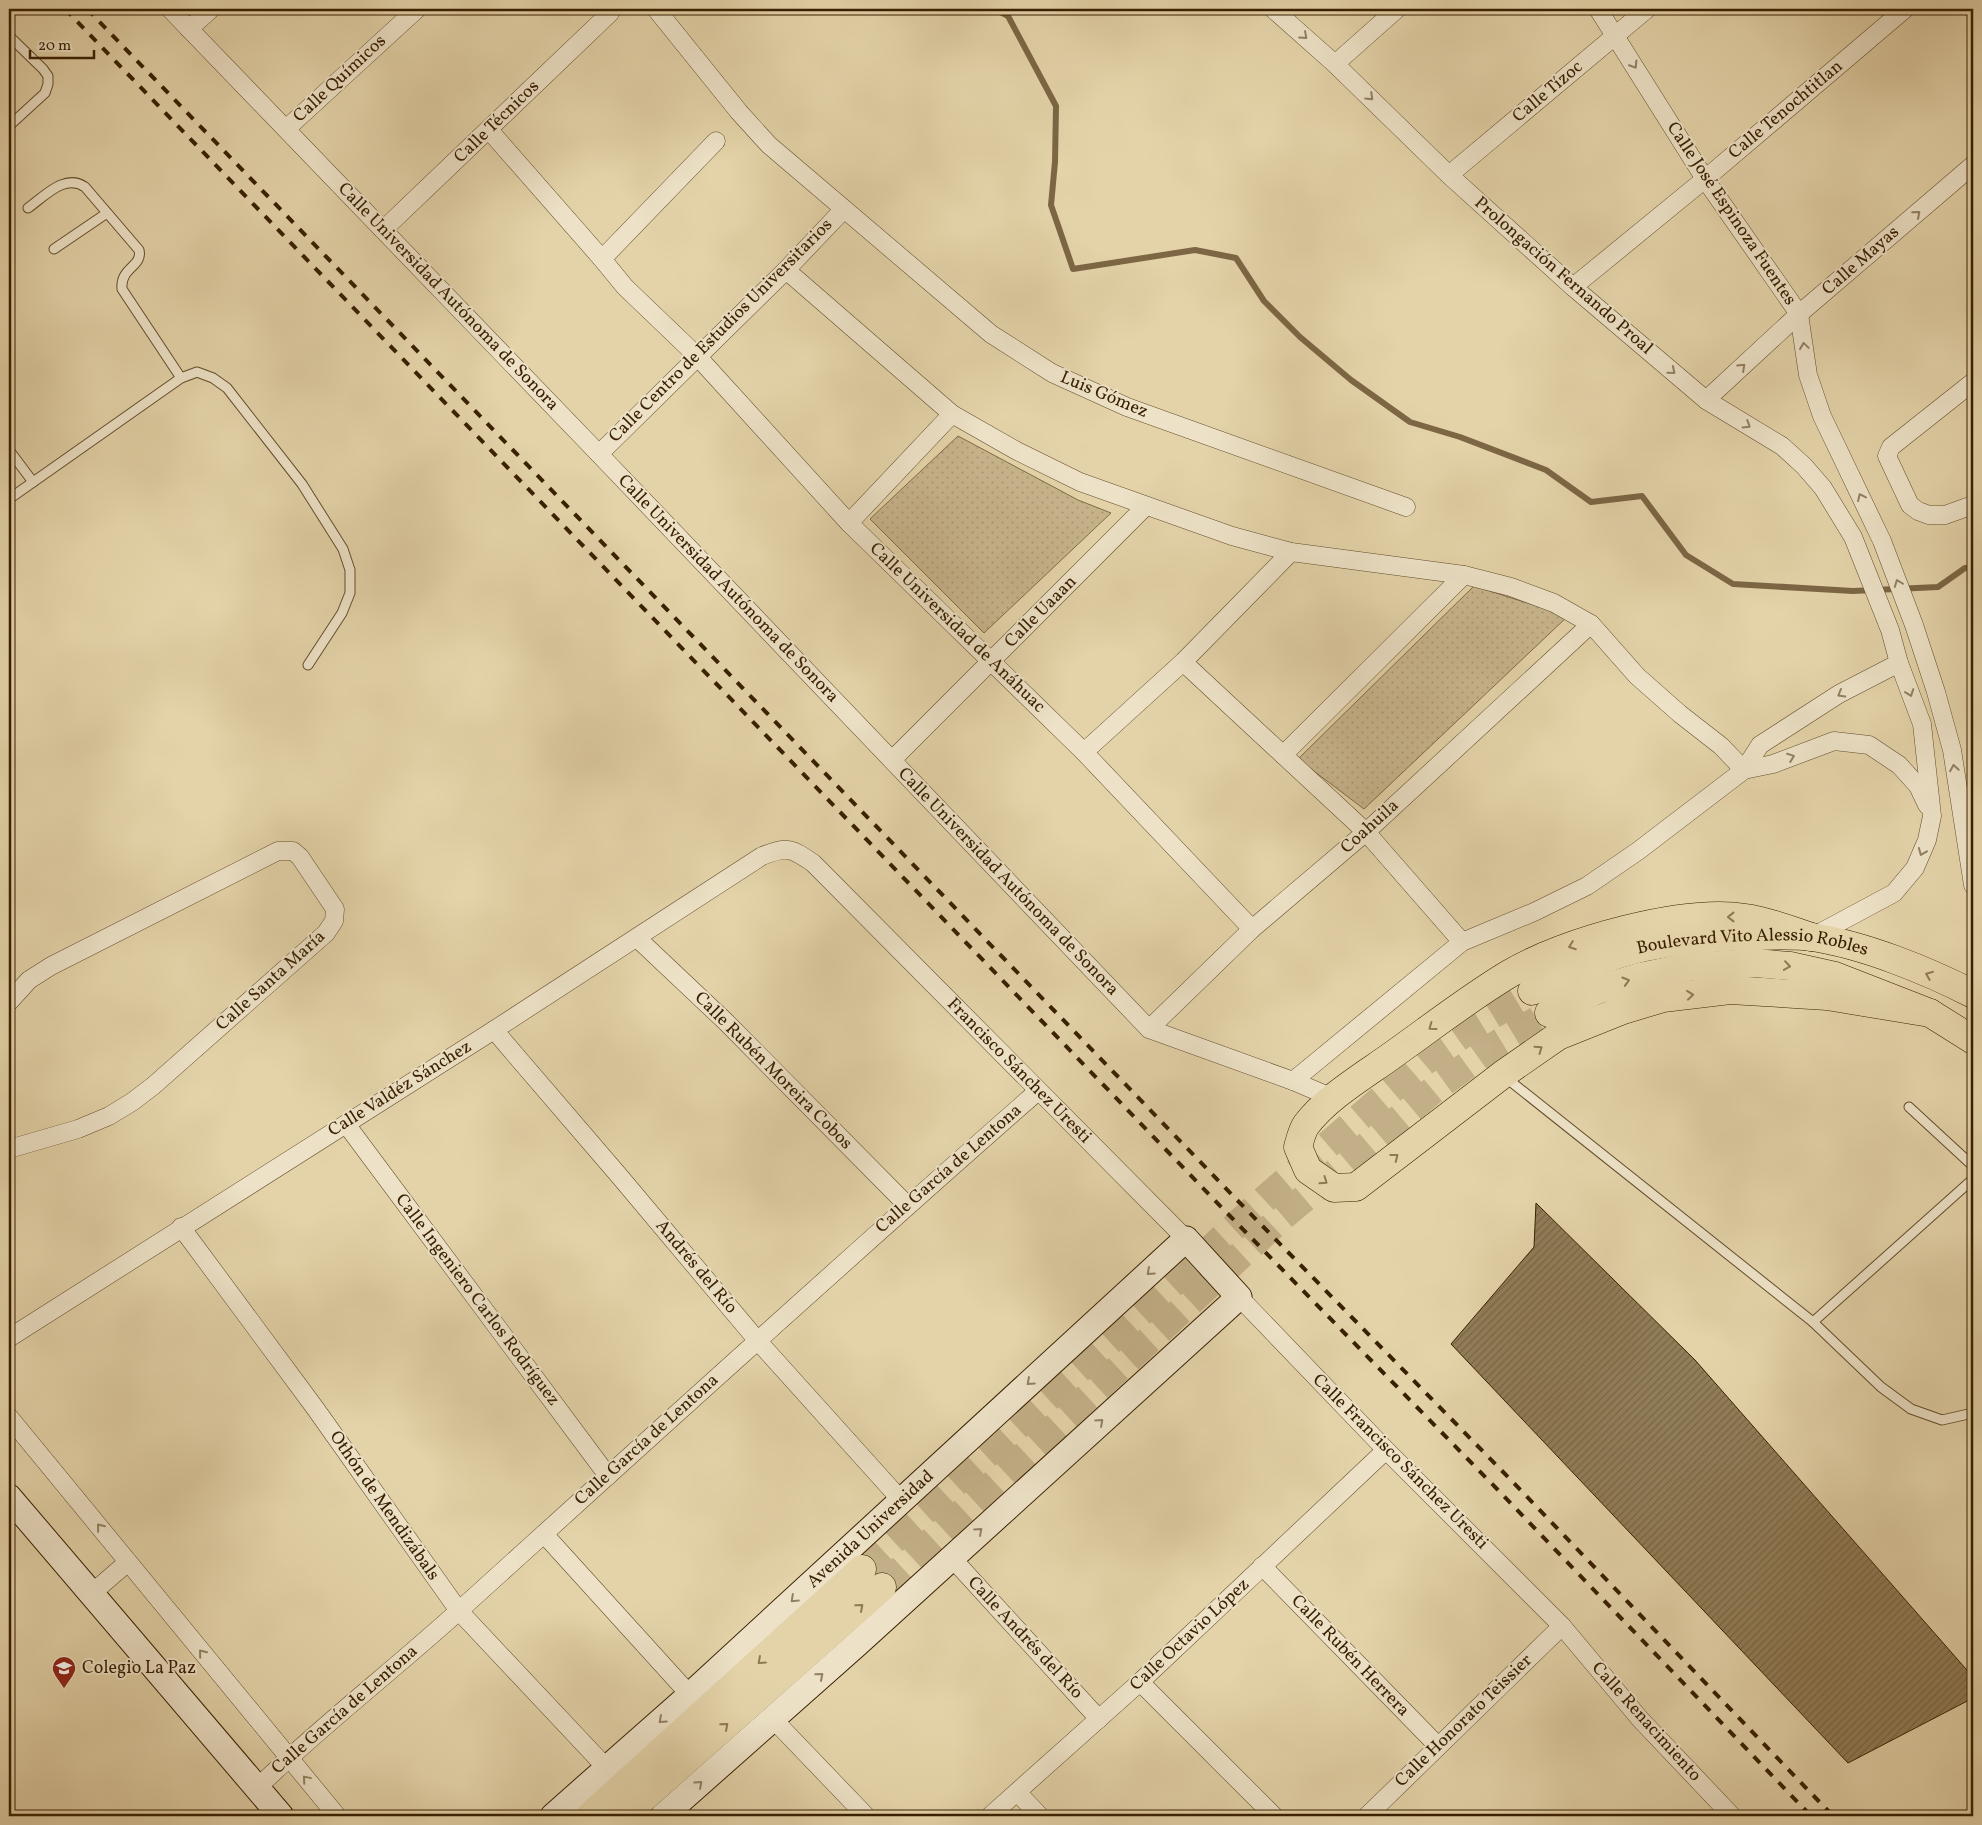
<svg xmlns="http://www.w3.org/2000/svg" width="1982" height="1825" font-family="Vollkorn,serif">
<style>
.park{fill:url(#park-dots);stroke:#806a46}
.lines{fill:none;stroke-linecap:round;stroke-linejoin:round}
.stream{stroke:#7c6644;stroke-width:6}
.building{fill:url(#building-hatch);stroke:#381f01}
.primary-tunnel{stroke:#c2af87;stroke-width:28;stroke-dasharray:28 14;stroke-linecap:butt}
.lane-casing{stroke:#634c2b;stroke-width:11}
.street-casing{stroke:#634c2b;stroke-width:19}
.secondary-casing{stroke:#381f01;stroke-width:27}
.primary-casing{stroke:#381f01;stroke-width:29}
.lane{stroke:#ede2c7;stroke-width:9}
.street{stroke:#ede2c7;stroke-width:18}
.secondary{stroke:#ede2c7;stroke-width:25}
.primary{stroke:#e4d3a9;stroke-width:28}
.rail{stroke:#381f01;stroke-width:4;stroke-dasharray:9 9;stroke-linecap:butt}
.oneway{stroke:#928064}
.oneway2{stroke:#8e7955}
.labels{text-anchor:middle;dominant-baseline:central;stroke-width:4;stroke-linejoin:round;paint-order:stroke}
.street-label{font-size:18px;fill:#381f01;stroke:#ede2c7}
.poi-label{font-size:18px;fill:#381f01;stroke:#ede2c7;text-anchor:start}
</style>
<defs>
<pattern id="park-dots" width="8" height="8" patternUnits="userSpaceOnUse" patternTransform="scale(1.25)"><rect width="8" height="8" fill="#c7b48c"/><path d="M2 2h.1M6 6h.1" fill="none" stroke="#ac9a77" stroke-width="1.8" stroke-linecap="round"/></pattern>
<pattern id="building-hatch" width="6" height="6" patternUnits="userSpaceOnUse" patternTransform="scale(1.25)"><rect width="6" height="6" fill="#917d58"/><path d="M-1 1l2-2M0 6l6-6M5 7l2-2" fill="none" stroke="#776646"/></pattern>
</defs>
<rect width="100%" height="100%" fill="#e4d3a9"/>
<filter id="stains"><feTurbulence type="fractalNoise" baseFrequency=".004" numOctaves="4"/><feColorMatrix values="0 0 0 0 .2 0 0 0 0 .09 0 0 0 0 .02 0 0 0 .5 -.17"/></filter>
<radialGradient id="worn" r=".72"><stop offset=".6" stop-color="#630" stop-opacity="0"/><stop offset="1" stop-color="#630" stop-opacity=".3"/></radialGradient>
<g class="park">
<polygon points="958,436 1078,500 1111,513 984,633 870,519"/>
<polygon points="1474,586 1568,616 1364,809 1298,759"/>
</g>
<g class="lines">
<polyline class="stream" points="995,9 1008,16 1056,106 1055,162 1051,205 1073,269 1195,250 1236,258 1264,301 1300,337 1351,380 1410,422 1460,437 1546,470 1591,502 1642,496 1686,555 1733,584 1853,591 1938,587 1965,568 1973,567"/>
</g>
<polygon class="building" points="1536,1203 1695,1360 1973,1677 1973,1698 1848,1763 1451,1344 1534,1247"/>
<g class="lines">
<g class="primary-tunnel">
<polyline points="862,1569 1266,1198 1424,1062 1478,1024 1532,991"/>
<polyline points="882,1587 1281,1218 1437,1087 1494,1046 1549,1013"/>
</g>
<g class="lane-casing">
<g id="lane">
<polyline points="9,36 43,69 48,76 48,84 45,93 9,126"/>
<path d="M28,208C45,196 65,173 85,187L139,250C143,267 120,267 122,289L181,378"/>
<polyline points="54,249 107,213"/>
<polyline points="9,450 33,482"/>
<polyline points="9,499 181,378 197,372 213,378 227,388 302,484 343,549 350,570 350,593 342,613 308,665"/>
<polyline points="1505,1077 1813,1322 1881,1387 1911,1409 1942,1420 1973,1413"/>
<polyline points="1909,1107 1973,1166"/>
<polyline points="1813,1322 1973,1179"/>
</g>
</g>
<g class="street-casing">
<g id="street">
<polyline points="170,9 599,454 1149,1029 1293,1081 1333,1098"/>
<polyline points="656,9 739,112 769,145 991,334 1052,373 1127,407 1406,507"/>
<polyline points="1273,9 1335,64 1449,175 1573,287 1706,400 1782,446 1804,466 1823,488 1853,537 1890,630 1899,663 1922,724 1932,816 1927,840 1915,868 1894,893 1812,937"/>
<polyline points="1598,9 1705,179 1799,314 1808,375 1822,416 1882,541 1914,625 1936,692 1952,750 1973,885"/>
<polyline points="189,29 211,9"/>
<polyline points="1335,64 1397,9"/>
<polyline points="286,129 417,9"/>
<polyline points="489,130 602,259 625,287 697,356 849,523 1084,752 1252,929"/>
<polyline points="1449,175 1647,9"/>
<polyline points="383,230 610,13"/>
<polyline points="602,259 716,141"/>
<polyline points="786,270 952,414 1017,451 1080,482 1232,536 1291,552 1464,575 1511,587 1554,603 1591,624 1637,676 1680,714 1721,746 1744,770"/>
<polyline points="1573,287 1705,179 1905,9"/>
<polyline points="1973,382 1891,447 1887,456 1910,505 1918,511 1929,515 1945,515 1973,505"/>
<polyline points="1706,400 1799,314 1973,165"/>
<polyline points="599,454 786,270 844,209"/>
<polyline points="849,523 952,414"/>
<polyline points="1183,662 1366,832 1462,942"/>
<polyline points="1084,752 1183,662 1291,552"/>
<polyline points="1283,755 1464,575"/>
<polyline points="892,760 1146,506"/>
<polyline points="1744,770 1760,745 1839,694 1899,663"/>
<polyline points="637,938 726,1022 907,1205"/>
<polyline points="9,1002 29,980 51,966 278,851 293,851 300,857 335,909 334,921 326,933 153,1086 132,1102 109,1116 78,1129 9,1149"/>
<polyline points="1149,1029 1252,929 1366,832 1591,624"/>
<polyline points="494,1030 621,1178 757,1340 901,1500"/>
<polyline points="1293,1081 1462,942 1534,912 1587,886 1638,851 1744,770 1773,764 1834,741 1869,745 1899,765 1918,786 1927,805"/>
<polyline points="346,1124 608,1476"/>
<polyline points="181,1227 315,1408 459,1611 615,1777"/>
<polyline points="1239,1297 1386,1450 1562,1626 1640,1719 1732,1816"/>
<path id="s1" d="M9,1338L494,1030L762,856C788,846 791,848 813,863L1186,1239"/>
<polyline points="9,1417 337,1816"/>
<polyline points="544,1534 690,1695"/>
<polyline points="951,1557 1099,1719"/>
<polyline points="1262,1566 1438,1746"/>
<polyline points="91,1594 128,1562"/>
<polyline points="1140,1682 1274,1816"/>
<polyline points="772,1718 866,1816"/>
<path d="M257,1788C322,1725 395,1669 462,1608C653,1435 844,1261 1038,1091"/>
<polyline points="1017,1792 1040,1816"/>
<polyline points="990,1816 1140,1682 1386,1450"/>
<polyline points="1367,1816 1562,1626"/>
</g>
</g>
<g class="secondary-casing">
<g id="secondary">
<polyline points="9,1497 281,1816"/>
<path id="s2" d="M553,1816L690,1695L1186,1239L1239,1297L857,1644L663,1816"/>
</g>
</g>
<g class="primary-casing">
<g id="primary">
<path d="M1811,937C1790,930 1768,921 1746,918C1683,908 1564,941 1509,974C1469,998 1432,1027 1394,1054C1365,1075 1327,1097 1306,1125C1302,1131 1300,1140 1298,1147L1308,1170L1334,1188L1356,1187L1502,1075L1558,1036L1623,1010L1663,998L1730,990L1827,996L1930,1013"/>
<path id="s3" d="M1532,991C1559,978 1587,965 1616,955C1658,941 1704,938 1747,936C1768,936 1792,934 1812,937C1864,945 1926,970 1973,994"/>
<polyline points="1549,1013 1597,990 1640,977 1688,967 1754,963 1790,966 1835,976 1930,1013 1973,1040"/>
<polyline points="590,1816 862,1569"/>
<polyline points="623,1816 882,1587"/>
</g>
</g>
<use href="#lane" class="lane"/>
<use href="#street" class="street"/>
<use href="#secondary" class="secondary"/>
<use href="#primary" class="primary"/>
<g class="rail">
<polyline points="65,9 1227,1213 1497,1489 1811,1816"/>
<polyline points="87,9 1239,1202 1509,1478 1833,1816"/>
</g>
</g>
<defs><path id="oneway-chevron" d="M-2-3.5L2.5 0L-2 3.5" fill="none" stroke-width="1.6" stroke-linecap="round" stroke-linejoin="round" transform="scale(1.25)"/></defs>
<g class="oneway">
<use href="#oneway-chevron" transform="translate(1304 36) rotate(42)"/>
<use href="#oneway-chevron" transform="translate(1634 65) rotate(58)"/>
<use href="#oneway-chevron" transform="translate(1370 97) rotate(44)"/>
<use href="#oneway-chevron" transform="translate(1917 214) rotate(-41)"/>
<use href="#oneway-chevron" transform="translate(1804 346) rotate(-98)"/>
<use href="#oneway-chevron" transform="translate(1742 367) rotate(-43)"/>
<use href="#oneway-chevron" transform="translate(1672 371) rotate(40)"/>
<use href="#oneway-chevron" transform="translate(1747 425) rotate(32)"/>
<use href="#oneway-chevron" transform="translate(1861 497) rotate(-115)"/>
<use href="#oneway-chevron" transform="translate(1898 583) rotate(-111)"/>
<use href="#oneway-chevron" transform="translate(1910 693) rotate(70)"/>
<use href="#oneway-chevron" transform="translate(1841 694) rotate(150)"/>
<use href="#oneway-chevron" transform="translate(1791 757) rotate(-21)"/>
<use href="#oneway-chevron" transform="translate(1954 768) rotate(-99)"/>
<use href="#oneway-chevron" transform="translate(1922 852) rotate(112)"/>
<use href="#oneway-chevron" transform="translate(1150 1272) rotate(138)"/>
<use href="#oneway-chevron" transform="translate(1030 1382) rotate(138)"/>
<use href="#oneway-chevron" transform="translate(1100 1422) rotate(-42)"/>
<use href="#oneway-chevron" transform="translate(100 1527) rotate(-129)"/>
<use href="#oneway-chevron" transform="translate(979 1531) rotate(-42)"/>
<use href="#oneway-chevron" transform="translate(794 1599) rotate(137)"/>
<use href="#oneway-chevron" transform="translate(202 1653) rotate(-129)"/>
<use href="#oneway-chevron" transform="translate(820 1676) rotate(-41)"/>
<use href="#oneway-chevron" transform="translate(662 1720) rotate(138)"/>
<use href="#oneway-chevron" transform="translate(306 1779) rotate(-130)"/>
<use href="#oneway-chevron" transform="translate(699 1784) rotate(-42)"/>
</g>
<g class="oneway2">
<use href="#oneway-chevron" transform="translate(1731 917) rotate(-180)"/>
<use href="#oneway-chevron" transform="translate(1572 946) rotate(160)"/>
<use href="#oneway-chevron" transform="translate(1787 966) rotate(8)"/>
<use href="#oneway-chevron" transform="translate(1929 975) rotate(-158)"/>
<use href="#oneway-chevron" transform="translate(1626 981) rotate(-17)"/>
<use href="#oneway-chevron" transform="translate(1690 995) rotate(-6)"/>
<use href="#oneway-chevron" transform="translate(1432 1027) rotate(144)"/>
<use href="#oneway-chevron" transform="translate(1539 1049) rotate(-35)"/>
<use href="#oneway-chevron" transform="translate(1395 1157) rotate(-38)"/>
<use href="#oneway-chevron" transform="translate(1324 1181) rotate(35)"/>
<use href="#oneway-chevron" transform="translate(860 1607) rotate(-41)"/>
<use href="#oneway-chevron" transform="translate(761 1661) rotate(138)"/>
<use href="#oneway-chevron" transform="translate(725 1726) rotate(-41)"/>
</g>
<defs>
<g id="school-pin" transform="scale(1.25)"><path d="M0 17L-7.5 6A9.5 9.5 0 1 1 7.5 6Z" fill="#8f2418" stroke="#ede2c7"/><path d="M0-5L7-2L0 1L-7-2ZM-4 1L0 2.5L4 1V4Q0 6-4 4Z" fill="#fff"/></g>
</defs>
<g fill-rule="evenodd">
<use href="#school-pin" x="64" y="1668"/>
</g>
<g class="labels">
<g class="street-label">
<text transform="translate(340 79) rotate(-43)">Calle Químicos</text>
<text transform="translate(1548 92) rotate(-40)">Calle Tízoc</text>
<text transform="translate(1786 110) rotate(-40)">Calle Tenochtitlan</text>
<text transform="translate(497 122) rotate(-44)">Calle Técnicos</text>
<text transform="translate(1731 214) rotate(56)">Calle José Espinoza Fuentes</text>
<text transform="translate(1861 261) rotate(-41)">Calle Mayas</text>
<text transform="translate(1563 276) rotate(41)">Prolongación Fernando Proal</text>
<text transform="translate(448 297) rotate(46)">Calle Universidad Autónoma de Sonora</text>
<text transform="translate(721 331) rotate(-45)">Calle Centro de Estudios Universitarios</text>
<text transform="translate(1104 395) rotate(23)">Luis Gómez</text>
<text transform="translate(728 589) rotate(46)">Calle Universidad Autónoma de Sonora</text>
<text transform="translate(1041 612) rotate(-45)">Calle Uaaan</text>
<text transform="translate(957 628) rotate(44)">Calle Universidad de Anáhuac</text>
<text transform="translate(1370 827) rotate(-42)">Coahuila</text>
<text transform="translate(1008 882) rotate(46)">Calle Universidad Autónoma de Sonora</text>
<text stroke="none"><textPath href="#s3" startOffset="230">Boulevard Vito Alessio Robles</textPath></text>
<text transform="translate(271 981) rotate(-42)">Calle Santa María</text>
<text transform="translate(773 1071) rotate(45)">Calle Rubén Moreira Cobos</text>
<text stroke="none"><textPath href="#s1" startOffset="1242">Francisco Sánchez Uresti</textPath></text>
<text transform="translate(400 1089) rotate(-32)">Calle Valdéz Sánchez</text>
<text transform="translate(949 1169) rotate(-41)">Calle García de Lentona</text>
<text transform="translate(696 1267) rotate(50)">Andrés del Río</text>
<text transform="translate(477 1300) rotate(53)">Calle Ingeniero Carlos Rodríguez</text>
<text transform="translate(647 1440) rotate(-42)">Calle García de Lentona</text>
<text transform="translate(1400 1462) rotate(45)">Calle Francisco Sánchez Uresti</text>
<text transform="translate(384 1506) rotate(55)">Othón de Mendizábals</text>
<text stroke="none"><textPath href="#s2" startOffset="428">Avenida Universidad</textPath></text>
<text transform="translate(1190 1635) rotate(-43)">Calle Octavio López</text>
<text transform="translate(1025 1638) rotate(47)">Calle Andrés del Río</text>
<text transform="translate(1350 1656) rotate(46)">Calle Rubén Herrera</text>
<text transform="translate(345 1710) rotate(-41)">Calle García de Lentona</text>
<text transform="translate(1464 1721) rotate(-44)">Calle Honorato Teissier</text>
<text transform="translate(1646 1722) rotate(48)">Calle Renacimiento</text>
</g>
<g class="poi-label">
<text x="82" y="1668">Colegio La Paz</text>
</g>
</g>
<rect width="1982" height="1825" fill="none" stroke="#e4d3a9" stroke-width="30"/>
<rect x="10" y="10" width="1962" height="1805" fill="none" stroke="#381f01" stroke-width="2.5"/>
<rect x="15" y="15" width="1952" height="1795" fill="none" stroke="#381f01"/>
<path d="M30 50v8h64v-8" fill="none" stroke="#381f01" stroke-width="2.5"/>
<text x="38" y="50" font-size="15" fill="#381f01" stroke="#ede2c7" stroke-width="4" paint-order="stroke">20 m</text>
<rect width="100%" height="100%" filter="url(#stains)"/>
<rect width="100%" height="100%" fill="url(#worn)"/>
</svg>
